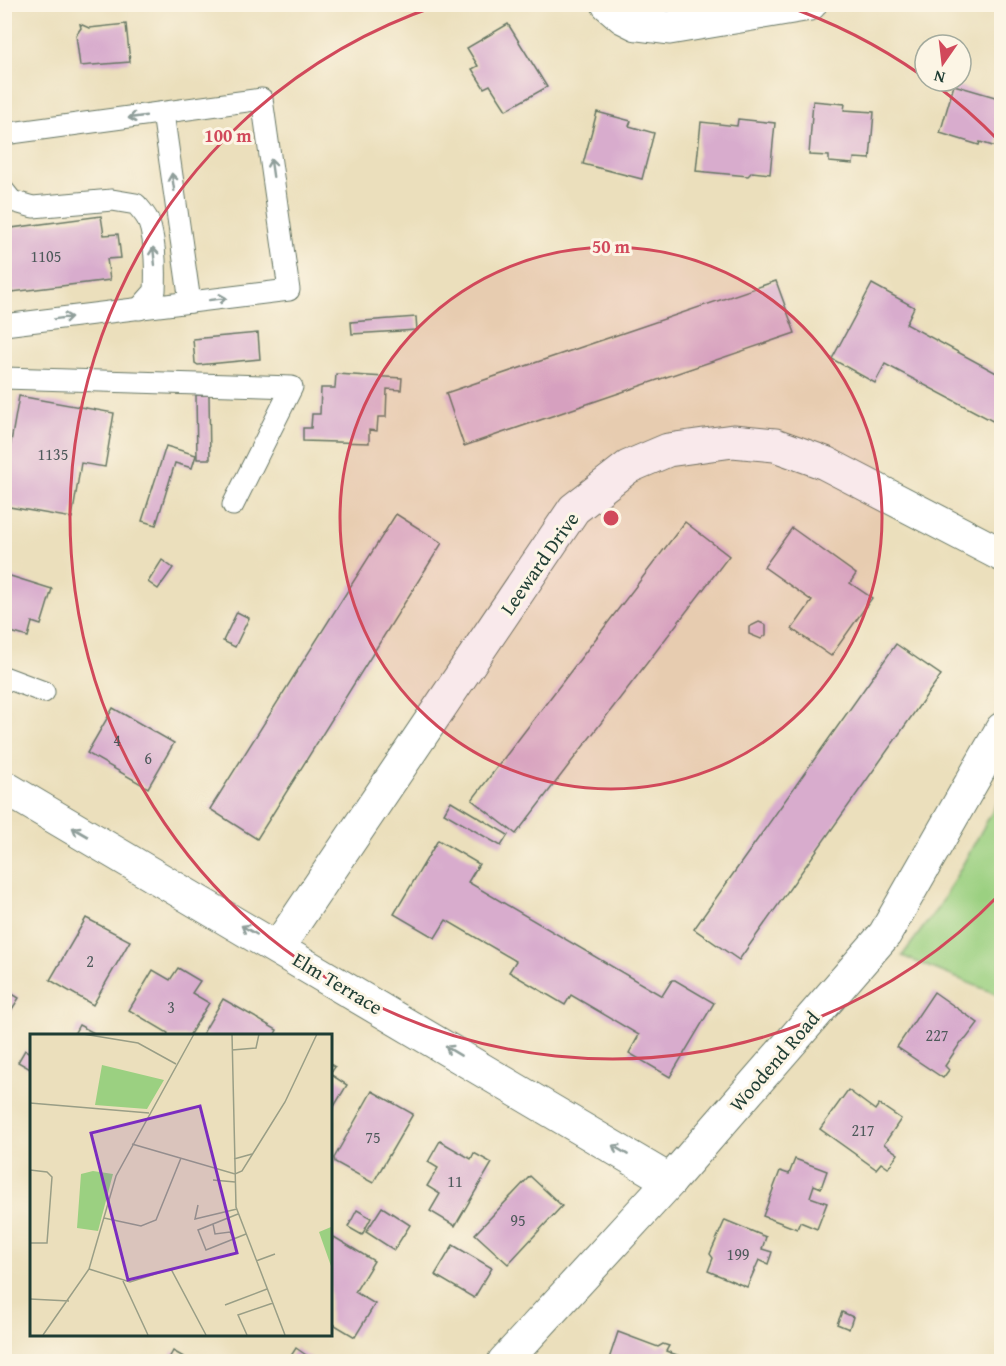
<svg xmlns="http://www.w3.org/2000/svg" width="1006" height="1366" font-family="'Gentium Book Plus',serif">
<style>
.green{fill:#9bd081;stroke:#5d865a;stroke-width:1.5}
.building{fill:#d8accd}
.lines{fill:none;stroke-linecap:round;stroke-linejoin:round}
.service-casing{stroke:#667664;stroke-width:23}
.minor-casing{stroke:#667664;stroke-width:35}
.service{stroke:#fff;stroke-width:21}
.minor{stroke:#fff;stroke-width:33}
.oneway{stroke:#8f9e9a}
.ring{fill:none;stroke:#d1495b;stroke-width:3}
.labels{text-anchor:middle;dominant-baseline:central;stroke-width:6;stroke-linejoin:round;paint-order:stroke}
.number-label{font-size:16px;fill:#4d595a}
.street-label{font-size:20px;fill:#1f3d34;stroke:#fcf5e5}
.inset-road{fill:none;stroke:#999e86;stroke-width:1.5}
.view{fill:#7b2cbf;fill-opacity:0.15;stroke:#7b2cbf;stroke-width:3}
.inset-edge{fill:none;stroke:#1f3d34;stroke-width:3}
.centre{fill:#d1495b;stroke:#fcf5e5;stroke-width:3}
.ring-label{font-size:18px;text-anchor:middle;font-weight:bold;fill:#d1495b;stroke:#fcf5e5;stroke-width:6;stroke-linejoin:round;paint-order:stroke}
</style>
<rect width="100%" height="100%" fill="#fcf5e5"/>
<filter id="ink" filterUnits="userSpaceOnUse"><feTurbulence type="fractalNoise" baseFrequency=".0167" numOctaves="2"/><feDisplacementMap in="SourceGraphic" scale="12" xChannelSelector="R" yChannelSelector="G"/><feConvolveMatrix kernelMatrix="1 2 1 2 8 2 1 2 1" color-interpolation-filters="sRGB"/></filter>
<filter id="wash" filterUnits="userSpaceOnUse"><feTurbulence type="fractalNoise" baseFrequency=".008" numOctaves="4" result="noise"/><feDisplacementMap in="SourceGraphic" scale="24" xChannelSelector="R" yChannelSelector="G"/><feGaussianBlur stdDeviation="1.35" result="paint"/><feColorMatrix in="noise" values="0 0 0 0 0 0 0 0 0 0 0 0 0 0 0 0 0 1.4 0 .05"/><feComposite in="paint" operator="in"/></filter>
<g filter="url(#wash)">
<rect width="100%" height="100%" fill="#ebdfbc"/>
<polygon class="green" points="1001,796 1001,996 902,956 940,905"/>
<g id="blocks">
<g class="building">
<polygon points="4,4 8,4 10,24 4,25"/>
<polygon points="80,24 89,28 126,24 130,62 80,66 76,35 81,28"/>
<polygon points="508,24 547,87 506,110 490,85 484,88 472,69 478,66 467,48"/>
<polygon points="954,85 1002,99 1002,126 996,147 980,142 979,145 940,133"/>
<polygon points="813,101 845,104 844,110 874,112 870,159 854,158 853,164 829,162 829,156 809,155"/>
<polygon points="597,112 631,121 629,126 654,133 642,179 583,164"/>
<polygon points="738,119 775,123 770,174 752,172 748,176 696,171 701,122 737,126"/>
<polygon points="101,216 104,235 118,234 121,258 107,259 110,280 4,293 4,229"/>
<polygon points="776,281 795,333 464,446 446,393"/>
<polygon points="872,284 914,307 906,324 1002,376 1002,426 885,364 875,383 832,359"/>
<polygon points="416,317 417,330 352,334 351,322"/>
<polygon points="258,333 260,359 198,365 195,363 193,339"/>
<polygon points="336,374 402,378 401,390 387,389 386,417 378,417 377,431 369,430 369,443 303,441 303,428 311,428 312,414 320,414 321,388 335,388"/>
<polygon points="196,395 209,395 210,459 197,459"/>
<polygon points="19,396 114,413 105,467 81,463 72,518 4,506 4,482"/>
<polygon points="166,446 196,455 192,468 175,463 156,525 142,521"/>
<polygon points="396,514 442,543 257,839 210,809"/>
<polygon points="685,522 729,556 516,834 472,800"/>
<polygon points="792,528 856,574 850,583 872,598 831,656 792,629 812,601 764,567"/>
<polygon points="162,560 173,568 158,589 148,582"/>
<polygon points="4,574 52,589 41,625 32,622 28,637 4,630"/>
<polygon points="237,612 249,618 235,647 223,641"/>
<polygon points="759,622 766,625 766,635 761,639 749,634 749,627"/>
<polygon points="896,644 941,675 739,960 694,929"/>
<polygon points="113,708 174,743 148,788 87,753"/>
<polygon points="451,801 508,835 501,846 444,813"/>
<polygon points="438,840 479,864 468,882 662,996 672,980 675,980 714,1003 670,1077 629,1053 639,1035 571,995 565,1005 509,972 516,961 446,920 435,938 394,914"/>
<polygon points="86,918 130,941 93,1005 50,980"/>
<polygon points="178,968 200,981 192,993 209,1003 189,1036 167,1036 168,1033 129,1010 153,970 170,980"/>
<polygon points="4,989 19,998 4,1022"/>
<polygon points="934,992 978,1023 966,1039 961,1042 945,1066 949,1070 943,1078 897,1047"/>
<polygon points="223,999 277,1030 274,1036 208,1036 203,1033"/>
<polygon points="79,1025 96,1034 95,1036 73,1036"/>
<polygon points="25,1050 32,1054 32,1070 18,1062"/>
<polygon points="330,1064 335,1067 330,1074 347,1085 330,1113"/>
<polygon points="848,1090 875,1110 879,1104 901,1119 884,1144 898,1154 888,1168 881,1163 876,1169 820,1129"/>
<polygon points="372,1091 413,1114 373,1183 335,1162 334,1158"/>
<polygon points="440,1141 471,1159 474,1153 492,1163 455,1226 430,1211 440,1194 427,1186 438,1168 428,1162"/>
<polygon points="795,1159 827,1171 821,1188 814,1185 810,1197 827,1203 817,1229 800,1222 797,1229 763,1216 780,1171 789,1174"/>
<polygon points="530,1176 562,1206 508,1264 475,1234"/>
<polygon points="382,1207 410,1225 394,1250 366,1232"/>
<polygon points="357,1210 371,1218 362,1235 348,1227"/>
<polygon points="725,1220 766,1237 762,1249 772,1252 768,1264 759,1260 747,1287 708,1271 713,1258 710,1254"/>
<polygon points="334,1237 374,1261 355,1292 375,1304 355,1337 330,1322 330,1243"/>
<polygon points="453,1245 492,1268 474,1298 435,1275"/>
<polygon points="842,1312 853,1317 849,1329 837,1324"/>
<polygon points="618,1332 658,1347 663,1344 669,1346 666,1351 696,1362 608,1362"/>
<polygon points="296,1348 316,1362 287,1362"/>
<polygon points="173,1351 189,1360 188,1362 167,1362"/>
</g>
</g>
</g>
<g filter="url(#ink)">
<use href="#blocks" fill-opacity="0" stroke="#667664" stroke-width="1.5"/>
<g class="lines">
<g class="service-casing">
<g id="service">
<polyline points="163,113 190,302"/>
<polyline points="4,134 262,99 289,290 4,325"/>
<path d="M4,191L12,201L33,207L112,200L136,204C140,209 145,214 148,220C156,241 156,269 155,291L139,309"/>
<polyline points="4,378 292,387 233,505"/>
<polyline points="4,677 44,692"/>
</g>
</g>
<g class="minor-casing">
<g id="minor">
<polyline points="608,4 623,17 637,24 669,28 810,4"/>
<polyline points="4,787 670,1181"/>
<polyline points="278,947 574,509 628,467 668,450 733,441 775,445 825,463 1002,555"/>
<polyline points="504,1362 670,1181 885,934 1002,729"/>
</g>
</g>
<use href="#service" class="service"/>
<use href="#minor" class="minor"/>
</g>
<defs><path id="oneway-shaft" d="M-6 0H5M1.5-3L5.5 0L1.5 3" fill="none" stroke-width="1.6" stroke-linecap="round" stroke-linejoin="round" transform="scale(1.5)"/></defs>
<g class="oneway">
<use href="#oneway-shaft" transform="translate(137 117) rotate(172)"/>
<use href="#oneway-shaft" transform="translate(272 168) rotate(-98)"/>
<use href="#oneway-shaft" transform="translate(173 182) rotate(-98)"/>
<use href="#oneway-shaft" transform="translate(154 256) rotate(-96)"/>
<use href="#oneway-shaft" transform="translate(218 299) rotate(-7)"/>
<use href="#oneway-shaft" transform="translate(63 318) rotate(-7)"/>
<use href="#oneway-shaft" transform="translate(80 832) rotate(-150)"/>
<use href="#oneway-shaft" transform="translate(249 930) rotate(-150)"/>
<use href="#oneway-shaft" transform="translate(453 1051) rotate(-149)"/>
<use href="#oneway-shaft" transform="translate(620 1150) rotate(-149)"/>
</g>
</g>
<circle cx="611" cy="518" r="271" fill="#d1495b" fill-opacity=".12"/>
<g class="ring">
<circle cx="611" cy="518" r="271"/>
<path d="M1000 894A541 541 0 1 1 439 5M783 5A541 541 0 0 1 921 75M933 83A541 541 0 0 1 1000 142"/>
</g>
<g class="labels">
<g class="number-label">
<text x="46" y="256">1105</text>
<text x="53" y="454">1135</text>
<text x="117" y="740">4</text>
<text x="148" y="758">6</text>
<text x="90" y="961">2</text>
<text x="171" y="1007">3</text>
<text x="937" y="1035">227</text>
<text x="863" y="1130">217</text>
<text x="373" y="1137">75</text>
<text x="455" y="1181">11</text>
<text x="518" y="1220">95</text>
<text x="738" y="1254">199</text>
</g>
<g class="street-label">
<text transform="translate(539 563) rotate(-55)">Leeward Drive</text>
<text transform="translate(338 983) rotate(31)">Elm Terrace</text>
<text transform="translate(774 1061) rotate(-49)">Woodend Road</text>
</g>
</g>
<g transform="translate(30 1034)">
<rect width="302" height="302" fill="#ebdfbc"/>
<path d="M72,31L134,46L117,75L65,71ZM63,137L83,140L68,197L47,194L51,140ZM301,193H302L301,232L289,198Z" fill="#9bd081"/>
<path class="inset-road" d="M53,0L108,9L146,30M202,0L206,173L255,301M202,16L226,14L229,0M0,69L119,79M102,110L205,140L212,137L255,68L287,0M204,125L222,120M0,136L17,138L22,143L17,209H0M183,146L205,148M168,171L165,185L207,175M208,180L168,196L176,216L216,200M74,184L111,192L126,186L151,124M183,190L185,200L200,198L204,204M226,227L245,220M59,235L100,248L141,235L176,301M93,247L118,301M0,265L39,267M195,271L237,255M13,301L59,235L86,142L164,0M217,301L208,281L243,269"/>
<path class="view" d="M170,72L207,219L98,246L61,99Z"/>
<rect width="302" height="302" class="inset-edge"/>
</g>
<circle cx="611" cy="518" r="9" class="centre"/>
<g class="ring-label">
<text x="228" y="142">100 m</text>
<text x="611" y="253">50 m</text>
</g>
<rect width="1006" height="1366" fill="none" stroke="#fcf5e5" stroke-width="24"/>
<g transform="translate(943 63) rotate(194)"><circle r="28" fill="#fcf5e5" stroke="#a4ab9e" stroke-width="1.5"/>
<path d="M0-4.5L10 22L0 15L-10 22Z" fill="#d1495b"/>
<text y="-9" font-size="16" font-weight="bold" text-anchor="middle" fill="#1f3d34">N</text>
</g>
</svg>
